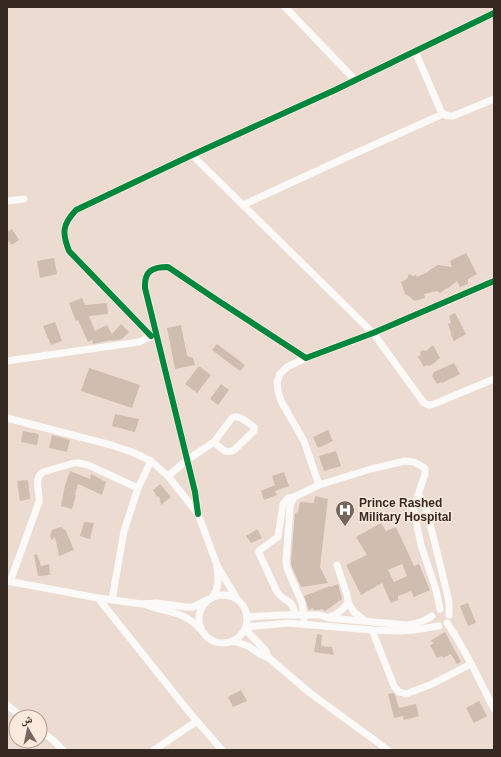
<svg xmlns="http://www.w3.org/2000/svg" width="501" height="757" font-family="Arial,'Noto Naskh Arabic',sans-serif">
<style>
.building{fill:#cfbdaf;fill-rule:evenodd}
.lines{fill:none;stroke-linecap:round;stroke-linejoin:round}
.minor{stroke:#fcfaf8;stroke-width:7}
.cycleway-casing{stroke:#fce9dd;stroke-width:8}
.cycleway{stroke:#00873e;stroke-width:6}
.labels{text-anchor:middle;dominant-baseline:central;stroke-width:3;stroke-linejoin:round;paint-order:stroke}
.poi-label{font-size:12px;font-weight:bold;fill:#352921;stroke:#fce9dd;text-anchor:start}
</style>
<rect width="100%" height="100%" fill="#ecdbd1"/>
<g class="building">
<polygon points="12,229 19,240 11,245 10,242 7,242 7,232"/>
<polygon points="466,253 477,274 468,279 468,284 460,287 457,281 447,289 447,288 440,293 437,291 424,294 425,298 414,301 410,297 405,294 401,282 407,279 409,274 413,276 416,275 417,277 428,272 428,271 438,265 452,267 450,261"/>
<polygon points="54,258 57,274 40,278 37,261"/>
<polygon points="82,298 85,305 107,303 108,314 89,316 95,331 107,325 112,334 121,324 129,332 122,339 111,341 111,340 93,344 92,340 88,342 78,320 76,321 69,303"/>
<polygon points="455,313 466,334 454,341 451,335 451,333 448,324 451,323 449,316"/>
<polygon points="55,322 62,341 51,345 43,326"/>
<polygon points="181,325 187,356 193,358 195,365 175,369 167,328"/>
<polygon points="217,344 245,365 240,371 212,350"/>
<polygon points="433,345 440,358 430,366 426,365 424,367 418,357 421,355 420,352 423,350 426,351"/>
<polygon points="454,363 460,374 442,383 441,382 437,384 432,376 434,372"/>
<polygon points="199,366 211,375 197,393 185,384"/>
<polygon points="89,368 140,385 132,408 81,391"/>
<polygon points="221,384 229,390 218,405 210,399"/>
<polygon points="115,414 139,419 135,432 112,426"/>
<polygon points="328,430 333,441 318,448 313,437"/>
<polygon points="23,431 39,434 37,445 21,442"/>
<polygon points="52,435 70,440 67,452 49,448"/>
<polygon points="336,451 341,466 324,471 319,456"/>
<polygon points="70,471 90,479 91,474 106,482 102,495 78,484 75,495 76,495 72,509 61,506 65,485"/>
<polygon points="284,472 289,486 275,491 277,495 264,500 261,491 275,485 272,476"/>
<polygon points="28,480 30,499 20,501 17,481"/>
<polygon points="160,484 171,497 161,505 159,496 157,497 153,490"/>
<polygon points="315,496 328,499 320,567 328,583 301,587 292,567 291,562 295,513 298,512 300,502 314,503"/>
<polygon points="84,522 94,523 90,539 80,536"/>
<path d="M381,523L386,531L396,527L414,566L419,564L430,590L414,597L411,591L398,596V600L391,603L382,583L361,595L346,565L367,555L356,537ZM402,564L407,576L394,582L388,570Z"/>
<polygon points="61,527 66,531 74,550 59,556 55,537 52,540 50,536 52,530"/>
<polygon points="257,529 262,538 251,543 246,536"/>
<polygon points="37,554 41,566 49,564 50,575 38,576 34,555"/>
<polygon points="338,584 342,599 325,611 321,609 319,610 314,610 313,608 309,610 304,596 330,586 331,587"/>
<polygon points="468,603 476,623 468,626 460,606"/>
<polygon points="445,632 461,662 457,664 451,654 443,658 442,656 437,658 430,645 434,643 430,641"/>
<polygon points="317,634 322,635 321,646 332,647 334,655 314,652"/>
<polygon points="241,690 247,701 233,707 228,697"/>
<polygon points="393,693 395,695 399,708 416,704 419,716 404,720 403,716 394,718 388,694"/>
<polygon points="479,701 487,716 474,723 466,708"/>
</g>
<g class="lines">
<g class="minor">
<polyline points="285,7 355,80"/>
<path d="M415,51L440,109C443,115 446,116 453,116L494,99"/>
<polyline points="192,155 373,333 424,403 429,405 434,404 494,379"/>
<polyline points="7,201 24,199"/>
<polyline points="243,205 347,157 443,114"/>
<path d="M151,336L69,251C62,233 62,225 76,210L192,155L335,90L494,13"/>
<polyline points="7,361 139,342 154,335"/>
<polyline points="7,418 111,445 132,452 151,461 168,476 198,514 217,565 237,599"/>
<path d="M168,476L187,460L214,442L232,418C240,414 247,423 254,427V430L253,432L234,450C225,455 220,447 214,442"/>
<polyline points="319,485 304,441 281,401 278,391 277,382 280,374 287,367 306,358 373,333 494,281"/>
<polyline points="418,495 425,503 448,597 449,603 449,615"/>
<polyline points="294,497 290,506 286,562 287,568 302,603 304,618"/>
<path d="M198,514L195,492L145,288C144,271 152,267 168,267L217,300L306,358"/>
<polyline points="337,565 347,595 348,602 354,612 364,620"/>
<polyline points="7,581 98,598 142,604 156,603 186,607 193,607 207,600"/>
<path d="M10,582L39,502C40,492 33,478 43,472L74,463H79L88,465L138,488"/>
<circle cx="223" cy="619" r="24"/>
<path d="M213,596C220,586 218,579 217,568"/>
<polyline points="98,598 189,712 222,750"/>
<polyline points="112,600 124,531 138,488 151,461"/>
<path d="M144,604C165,613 183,610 199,628"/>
<path d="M295,615C293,598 285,603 277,592L259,553V551L261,549L278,537L283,504L288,498L294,497L319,485L371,469L405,461L414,462L423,467L425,469V474L418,495L413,506L421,545L436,590L440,609"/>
<path d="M247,617L283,615H320L329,618L406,625C417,624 424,622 432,616"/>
<path d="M330,617C338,614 344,609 348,602"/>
<path d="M447,623C466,650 479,680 494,709"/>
<polyline points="246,627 288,623 372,630 401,631 414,630 439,626"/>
<polyline points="245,629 265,650 269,658"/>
<polyline points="372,630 394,686 399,692 406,694 432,684 471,664"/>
<polyline points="233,641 248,646 260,654 269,658 310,693 388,750"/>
<polyline points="7,705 22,717"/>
<polyline points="40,730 54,741 63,750"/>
<polyline points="154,750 197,721"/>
</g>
<g class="cycleway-casing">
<g id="cycleway">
<path d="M151,336L69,251C62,233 62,225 76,210L192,155L335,90L494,13"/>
<path d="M198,514L195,492L145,288C144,271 152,267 168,267L217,300L306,358L373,333L494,281"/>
</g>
</g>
<use href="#cycleway" class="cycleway"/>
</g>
<defs>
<g id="hospital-pin" transform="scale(1)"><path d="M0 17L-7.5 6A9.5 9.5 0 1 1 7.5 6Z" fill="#75675f" stroke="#fce9dd"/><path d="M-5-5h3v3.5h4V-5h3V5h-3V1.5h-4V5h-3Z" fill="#fff"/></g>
</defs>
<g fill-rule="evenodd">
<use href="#hospital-pin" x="345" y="510"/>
</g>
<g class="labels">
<g class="poi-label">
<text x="359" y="503">Prince Rashed<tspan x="359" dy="14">Military Hospital</tspan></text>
</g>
</g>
<rect width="501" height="757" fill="none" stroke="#352921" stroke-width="16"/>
<g transform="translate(28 729) rotate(351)"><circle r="19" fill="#fce9dd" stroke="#ac9c92"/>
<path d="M0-3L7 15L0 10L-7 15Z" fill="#75675f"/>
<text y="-6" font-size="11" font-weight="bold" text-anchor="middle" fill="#352921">ش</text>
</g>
</svg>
